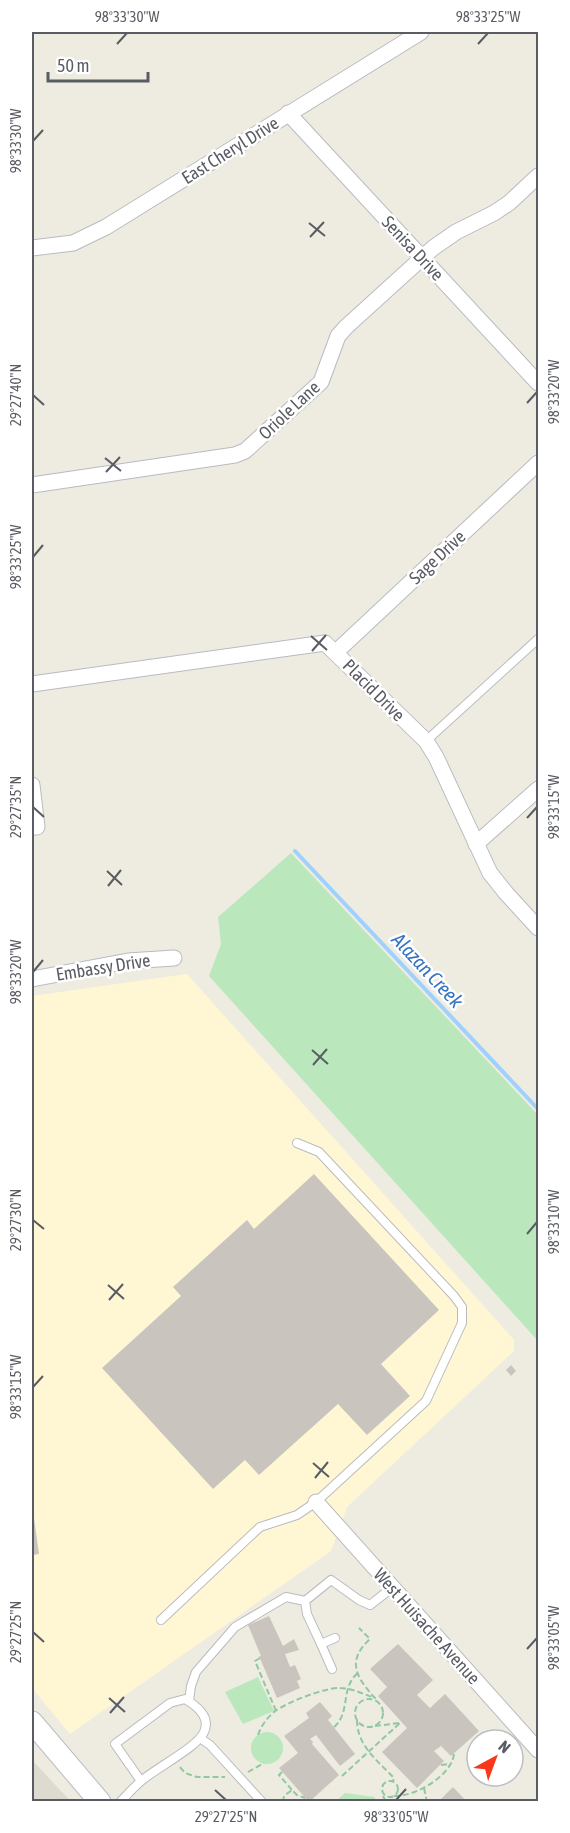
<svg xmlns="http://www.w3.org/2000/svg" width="570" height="1833" font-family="'Asap Condensed',sans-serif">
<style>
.commercial{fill:#fff7d4}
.education{fill:#dddbcf}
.green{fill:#bae8bc}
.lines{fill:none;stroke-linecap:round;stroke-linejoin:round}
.stream{stroke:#9fd1ff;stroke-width:4}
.building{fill:#c9c5be}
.lane-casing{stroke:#b9bbc1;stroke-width:10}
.street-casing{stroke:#b9bbc1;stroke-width:17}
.secondary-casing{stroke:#b9bdc4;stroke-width:23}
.path{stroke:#91c8a3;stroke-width:2;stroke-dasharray:6 3;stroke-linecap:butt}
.lane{stroke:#fff;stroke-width:8}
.street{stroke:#fff;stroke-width:15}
.secondary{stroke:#fff;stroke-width:21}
.ticks{fill:none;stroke:#595d63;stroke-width:2}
.labels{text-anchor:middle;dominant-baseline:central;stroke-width:5;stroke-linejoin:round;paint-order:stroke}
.street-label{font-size:18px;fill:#595d63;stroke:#fff}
.water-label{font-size:20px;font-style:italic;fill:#3574c4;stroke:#fff}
.neatline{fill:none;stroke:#595d63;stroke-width:2}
.ticks-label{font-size:15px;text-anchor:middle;fill:#595d63}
</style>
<rect width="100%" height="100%" fill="#eeece0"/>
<polygon class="commercial" points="187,974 514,1340 514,1351 347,1507 331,1551 70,1734 32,1688 32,996"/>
<polygon class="education" points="32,1760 59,1789 71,1801 32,1801"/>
<g class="green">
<polygon points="291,853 538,1115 538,1341 209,976 221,944 218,917"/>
<polygon points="258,1677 274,1711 243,1724 225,1692"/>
<circle cx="267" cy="1748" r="16"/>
<polygon points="345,1793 375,1797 374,1801 336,1801"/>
</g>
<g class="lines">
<polyline class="stream" points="295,851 538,1109"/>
</g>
<g class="building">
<polygon points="314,1174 439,1310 381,1364 410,1396 367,1435 338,1404 259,1475 245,1460 213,1489 102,1368 181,1296 173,1287 247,1220 254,1229"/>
<polygon points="511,1365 516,1371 511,1376 506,1370"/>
<polygon points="32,1518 34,1518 39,1554 32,1555"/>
<polygon points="269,1616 283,1646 294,1639 299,1650 285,1654 290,1667 295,1665 301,1679 297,1681 300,1688 277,1698 259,1656 261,1656 248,1625"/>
<polygon points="398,1644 433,1680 417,1695 430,1708 445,1694 479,1731 451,1756 441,1746 434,1751 444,1761 417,1788 382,1752 407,1728 378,1696 387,1687 370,1669"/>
<polygon points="320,1702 332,1716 328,1720 355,1754 340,1766 316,1735 310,1739 313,1742 312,1744 339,1775 309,1802 279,1768 298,1753 284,1736 309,1718 306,1713"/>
<polygon points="453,1787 467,1802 438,1802"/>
</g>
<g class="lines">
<g class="lane-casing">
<g id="lane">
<polyline points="426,741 538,639"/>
<polyline points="305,1601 307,1614 321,1644 335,1638"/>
<polyline points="161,1620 260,1527 297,1515 316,1502 426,1401 462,1323 462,1307 454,1296 319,1152 297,1143"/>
<polyline points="321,1644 332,1669"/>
<polyline points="189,1701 191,1686 196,1672 235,1627 286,1597 305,1601 331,1580 359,1600 370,1605 393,1587"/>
<polyline points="200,1738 210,1745 262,1802"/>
<path d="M120,1802C127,1795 133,1788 140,1782C154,1769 198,1747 204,1732C211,1717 197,1706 185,1699L170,1703L115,1744L141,1781"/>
</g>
</g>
<g class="street-casing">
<g id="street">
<polyline points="288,113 538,383"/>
<polyline points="32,248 73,243 106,227 421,32"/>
<polyline points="32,485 235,455 245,451 321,382 338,336 346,327 433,248 456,232 494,213 509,203 538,176"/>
<polyline points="336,652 538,463"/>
<polyline points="32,684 325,643 426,741 436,757 490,873 506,893 538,928"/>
<polyline points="32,785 37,827 32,827"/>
<polyline points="476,844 538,789"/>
<polyline points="32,979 128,961 174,958"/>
<polyline points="316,1502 538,1750"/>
</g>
</g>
<g class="secondary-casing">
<polyline id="secondary" points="32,1722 100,1802"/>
</g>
<g class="path">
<polyline points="260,1658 255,1661 276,1711"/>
<circle cx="369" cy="1713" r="14"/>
<path d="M357,1720C357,1746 378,1761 394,1778L393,1781"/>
<polyline points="375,1726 399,1723"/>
<path d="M334,1727C351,1713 340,1687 358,1673"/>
<path d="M258,1735C261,1726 267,1718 274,1712C285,1703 326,1687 340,1688C352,1688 363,1694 375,1698C356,1677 346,1661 370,1639L359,1628"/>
<polyline points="441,1765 450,1764"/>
<polyline points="180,1767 185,1773 197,1777 225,1777"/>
<polyline points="248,1772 264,1763"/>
<polyline points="282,1772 279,1775 292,1790"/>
<polyline points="342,1776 401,1722"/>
<circle cx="390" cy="1789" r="8"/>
<polyline points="424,1788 427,1802"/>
<polyline points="383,1796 386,1802"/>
<path d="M394,1796C415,1797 453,1775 454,1753"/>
<polyline points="283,1802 284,1796 292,1790 297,1795 305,1798"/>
</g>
<use href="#lane" class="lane"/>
<use href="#street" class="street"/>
<use href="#secondary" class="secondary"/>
</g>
<path class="ticks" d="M117,44L127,33M478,44L488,33M33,141L43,130M309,223L325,236M310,237L324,222M33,395L44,405M527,403L537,392M105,458L121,471M106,472L120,457M33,557L43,545M311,636L327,650M312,651L326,635M33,807L44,817M527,818L537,807M107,871L122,885M108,886L121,870M33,972L43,960M312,1050L328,1064M313,1065L327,1049M33,1220L44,1229M527,1234L537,1222M108,1285L124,1299M109,1300L123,1284M33,1387L43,1376M313,1463L329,1477M315,1478L328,1462M33,1632L44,1642M527,1649L537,1638M109,1698L125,1712M110,1713L124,1697M215,1790L226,1800M396,1800L406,1789"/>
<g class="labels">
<g class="street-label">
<text transform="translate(230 150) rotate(-32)">East Cheryl Drive</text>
<text transform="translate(413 248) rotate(47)">Senisa Drive</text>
<text transform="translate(289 410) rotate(-43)">Oriole Lane</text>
<text transform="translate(437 557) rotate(-43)">Sage Drive</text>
<text transform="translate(374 690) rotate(45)">Placid Drive</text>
<text transform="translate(103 967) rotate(-9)">Embassy Drive</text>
<text transform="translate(427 1626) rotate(48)">West Huisache Avenue</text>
</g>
<g class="water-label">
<text transform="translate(428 970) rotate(47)">Alazan Creek</text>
</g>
</g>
<rect width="570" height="1833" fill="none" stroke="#ffffff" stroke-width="66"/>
<g transform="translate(495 1758) rotate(41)"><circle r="28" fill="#ffffff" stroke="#bdbec1" stroke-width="1.5"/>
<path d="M0-4.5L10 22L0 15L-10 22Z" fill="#f9371b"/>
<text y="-9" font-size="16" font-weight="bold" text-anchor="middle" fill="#595d63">N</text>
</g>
<path d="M48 72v9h100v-9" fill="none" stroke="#595d63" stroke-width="3"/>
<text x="57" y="72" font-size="18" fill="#595d63" stroke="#ffffff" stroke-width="4.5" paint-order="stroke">50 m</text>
<rect x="33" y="33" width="504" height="1767" class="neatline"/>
<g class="ticks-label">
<text x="127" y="22">98°33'30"W</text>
<text x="488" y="22">98°33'25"W</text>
<text transform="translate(16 141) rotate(-90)" y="5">98°33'30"W</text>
<text transform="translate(554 392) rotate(-90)" y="5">98°33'20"W</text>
<text transform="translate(16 395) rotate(-90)" y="5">29°27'40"N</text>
<text transform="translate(16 557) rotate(-90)" y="5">98°33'25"W</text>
<text transform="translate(554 807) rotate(-90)" y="5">98°33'15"W</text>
<text transform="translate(16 807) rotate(-90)" y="5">29°27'35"N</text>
<text transform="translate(16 972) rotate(-90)" y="5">98°33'20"W</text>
<text transform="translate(16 1220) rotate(-90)" y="5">29°27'30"N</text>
<text transform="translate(554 1222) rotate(-90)" y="5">98°33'10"W</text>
<text transform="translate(16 1387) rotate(-90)" y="5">98°33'15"W</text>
<text transform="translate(16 1632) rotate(-90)" y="5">29°27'25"N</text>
<text transform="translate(554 1638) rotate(-90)" y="5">98°33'05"W</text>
<text x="226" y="1822">29°27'25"N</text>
<text x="396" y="1822">98°33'05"W</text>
</g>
</svg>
